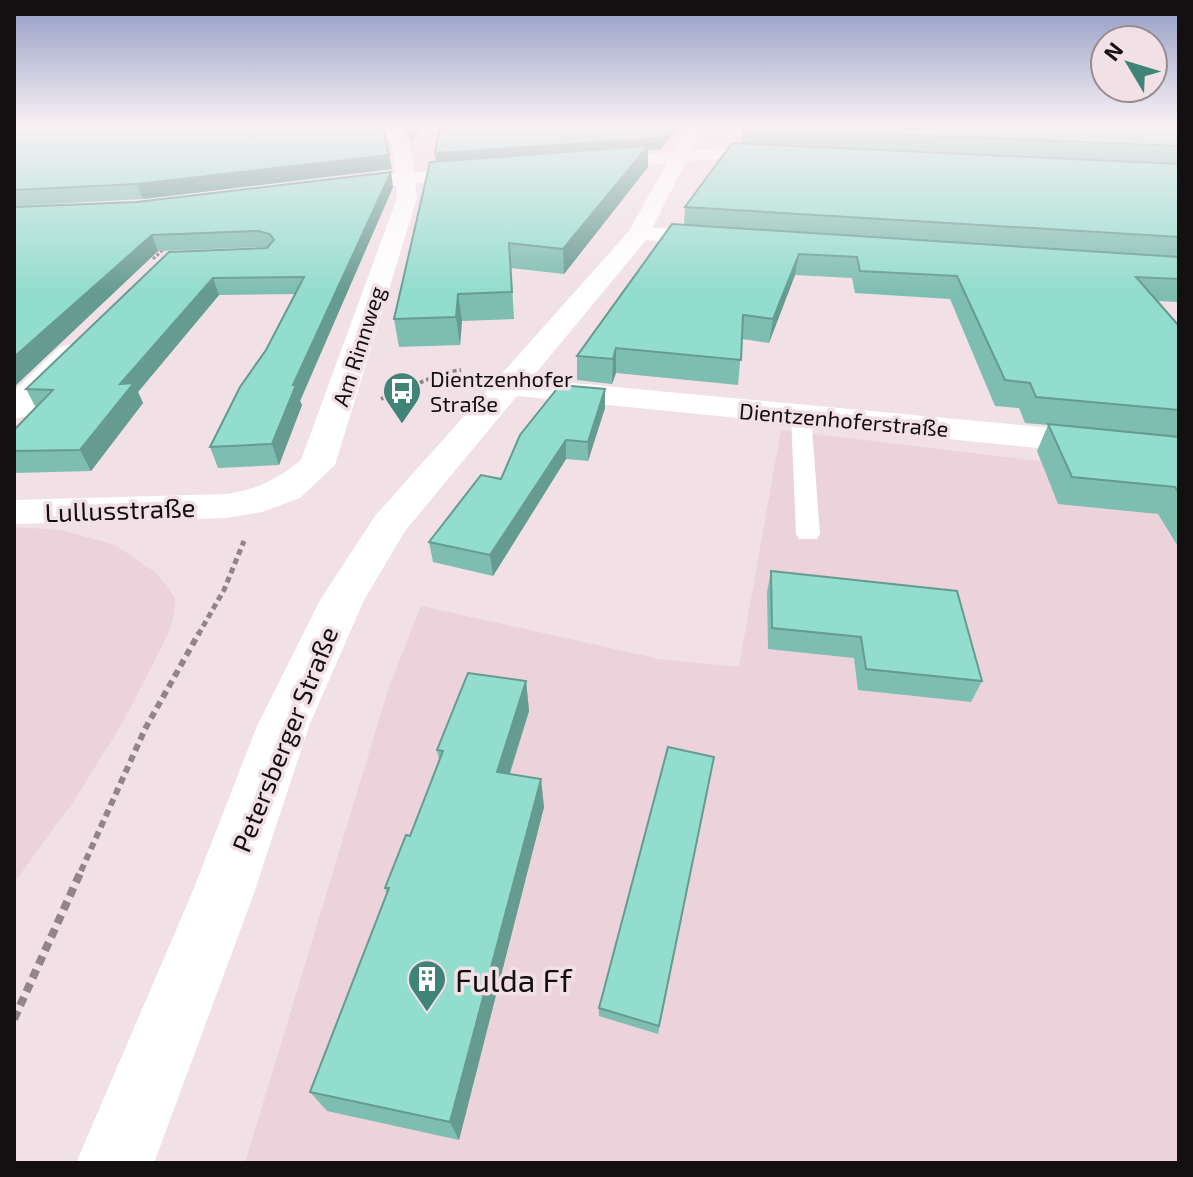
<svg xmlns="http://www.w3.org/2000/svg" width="1193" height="1177" font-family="'Exo 2',sans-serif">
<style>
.built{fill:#ebd2db}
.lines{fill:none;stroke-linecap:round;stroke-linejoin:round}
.path-far4{stroke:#91858a;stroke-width:3;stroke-dasharray:3 2;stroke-linecap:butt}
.path-far3{stroke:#91858a;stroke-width:4;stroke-dasharray:4 3;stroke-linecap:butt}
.path-far2{stroke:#91858a;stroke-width:5;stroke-dasharray:6 4;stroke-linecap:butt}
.path-far1{stroke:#91858a;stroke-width:6;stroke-dasharray:7 5;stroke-linecap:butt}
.path{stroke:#91858a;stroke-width:8;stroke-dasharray:9 6;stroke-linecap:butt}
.lane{fill:#fff;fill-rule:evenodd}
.street{fill:#fff;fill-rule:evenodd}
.secondary{fill:#fff;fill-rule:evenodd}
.primary{fill:#fff;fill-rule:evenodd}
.wall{fill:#7ebeb0}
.shaded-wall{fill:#669b90}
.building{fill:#92ddcd;stroke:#669b90;stroke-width:2}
.labels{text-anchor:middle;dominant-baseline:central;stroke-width:7;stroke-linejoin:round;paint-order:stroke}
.far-street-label{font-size:22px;fill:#140f11;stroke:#f1e0e6}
.far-poi-label{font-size:22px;fill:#140f11;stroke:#f1e0e6;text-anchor:start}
.street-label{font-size:26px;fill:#140f11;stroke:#f1e0e6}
.near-poi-label{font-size:32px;fill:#140f11;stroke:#f1e0e6;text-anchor:start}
</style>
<rect width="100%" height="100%" fill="#f1e0e6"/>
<g class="built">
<polygon points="781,430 1179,478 1179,1163 245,1163 388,690 421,606 659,659 739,667"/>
<polygon points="14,527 61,530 115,545 156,573 175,598 174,615 168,634 124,720 75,799 14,883"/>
</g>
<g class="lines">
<polyline class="path-far4" points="153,259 165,248"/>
<polyline class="path-far3" points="381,399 443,373 461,370"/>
<polyline class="path-far2" points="198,635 224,590 244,541"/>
<polyline class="path-far1" points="81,871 145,729 199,633"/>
<polyline class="path" points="14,1019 82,869"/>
<polygon class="lane" points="801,409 811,415 820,534 817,539 799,539 796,534 791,415"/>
<g class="street">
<path d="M385,127H401L411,151L417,198L335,465L300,498L262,512L226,518L14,524V500L226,494C258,489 276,480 301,460L397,198L393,151Z"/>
<polygon points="639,227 726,232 734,234 737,239 734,244 726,246 631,239 628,234 631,229"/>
<polygon points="71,344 82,347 86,353 82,359 26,416 14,419 14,391 60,347"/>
<polygon points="509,377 1179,440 1179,462 498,394 493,387 498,380"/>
</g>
<g class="secondary">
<polygon points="726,148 785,148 794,153 785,158 726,158 590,170 581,164 590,158"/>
<polygon points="486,166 493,168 495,172 493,176 331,191 321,185 331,179"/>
</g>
<polygon class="primary" points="687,127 703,127 647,239 405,531 364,600 309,726 253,896 154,1163 76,1163 192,893 257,726 320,600 375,516 629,231"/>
</g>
<g class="wall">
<polygon points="14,127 392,169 143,199 14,206"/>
<polygon points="403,127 419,127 412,144"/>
<polygon points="743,127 1179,127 1179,302 1157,301 1179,326 1179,548 1158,514 1058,504 1037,451 1048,425 1025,423 1019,408 995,406 950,299 855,293 852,278 795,275 769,343 742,339 738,385 616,373 612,384 577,380 577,356 684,225 685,207 741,144"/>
<polygon points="661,149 648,150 648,167 564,274 511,268 514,319 462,321 460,345 399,347 394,319 436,161 435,153"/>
<polygon points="393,187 300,401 302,405 279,465 218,468 210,447 266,350 295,294 219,295 138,392 143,403 91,471 14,473 14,430 36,408 26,389 169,252 267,248 264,247 158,251 14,387 14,207 137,202"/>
<polygon points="605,389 605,408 588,461 566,459 493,576 433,562 429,542"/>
<polygon points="771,571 982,681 971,702 858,690 854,658 768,649 767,592"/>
<polygon points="526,681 529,711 510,774 544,807 459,1140 327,1111 310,1092 387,894 385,888 410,836 439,760 437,750"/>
<polygon points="714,757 658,1034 599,1016 599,1008"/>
</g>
<g class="shaded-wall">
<polygon points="412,127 419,127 412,144 410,131"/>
<polygon points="670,127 678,127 661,149 648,150 648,167 564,274 563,249 436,165 435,153"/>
<polygon points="389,155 392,169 143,199 137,184"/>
<polygon points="391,172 393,187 300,401 302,405 279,465 272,444 293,385"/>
<polygon points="152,235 158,251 14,387 14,357"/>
<polygon points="799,254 795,275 769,343 773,319"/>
<polygon points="213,278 219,295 138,392 143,403 91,471 80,450 120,384"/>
<polygon points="458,294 462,321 460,345 456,317"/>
<polygon points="616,348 616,373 612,384 613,359"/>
<polygon points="605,389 605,408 588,461 588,442"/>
<polygon points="566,440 566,459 493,576 490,555"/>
<polygon points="526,681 529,711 501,800 497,772"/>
<polygon points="541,779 544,807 459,1140 450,1122"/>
</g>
<g class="building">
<polygon points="14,127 383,127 389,155 137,184 14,190"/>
<polygon points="440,127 670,127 662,138 435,153"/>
<polygon points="743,127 1179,127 1179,146 743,128"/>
<polygon points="732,143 1179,164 1179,237 685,207"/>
<polygon points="648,146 563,249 509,243 512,292 458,294 456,317 394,319 430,162"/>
<polygon points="391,172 293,385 296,385 272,444 210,447 240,387 266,350 304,277 213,278 120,384 134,383 80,450 14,451 14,430 53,390 26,389 169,252 267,248 274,240 270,234 259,231 152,235 14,357 14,207 137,202"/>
<polygon points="672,224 1179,257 1179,279 1136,277 1179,326 1179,410 1036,397 1030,383 1005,380 957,276 860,271 857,257 799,254 773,319 743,315 741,360 616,348 613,359 577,356"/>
<polygon points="560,385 605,389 588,442 566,440 490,555 429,542 481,475 501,479 520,435"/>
<polygon points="1048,424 1179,437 1179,493 1175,487 1072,477"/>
<polygon points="771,571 957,591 982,681 866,669 861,637 772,628"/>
<polygon points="468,673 526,681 497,772 541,779 450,1122 310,1092 389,888 385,888 406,835 410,836 443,751 437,750"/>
<polygon points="668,747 714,757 659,1026 599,1008"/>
</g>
<linearGradient id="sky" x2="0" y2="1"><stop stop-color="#919bc3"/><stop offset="0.43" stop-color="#f9f1f4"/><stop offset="1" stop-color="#f9f1f4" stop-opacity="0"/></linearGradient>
<rect width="1193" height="292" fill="url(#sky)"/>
<defs>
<g id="bus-pin" transform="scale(2)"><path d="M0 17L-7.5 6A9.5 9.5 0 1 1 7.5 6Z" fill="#408477" stroke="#f1e0e6"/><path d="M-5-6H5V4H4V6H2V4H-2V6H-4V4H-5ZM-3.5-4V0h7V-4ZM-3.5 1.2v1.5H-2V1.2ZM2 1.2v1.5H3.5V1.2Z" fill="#fff"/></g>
<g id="building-pin" transform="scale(2)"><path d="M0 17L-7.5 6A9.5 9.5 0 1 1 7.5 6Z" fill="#408477" stroke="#f1e0e6"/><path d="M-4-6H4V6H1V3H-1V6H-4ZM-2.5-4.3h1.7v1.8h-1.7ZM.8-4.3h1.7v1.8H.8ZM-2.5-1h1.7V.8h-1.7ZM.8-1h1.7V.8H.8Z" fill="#fff"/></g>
</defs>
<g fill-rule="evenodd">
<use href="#bus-pin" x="402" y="391"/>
<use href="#building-pin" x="427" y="979"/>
</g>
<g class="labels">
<g class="far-street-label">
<text transform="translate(358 346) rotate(-72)">Am Rinnweg</text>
<text transform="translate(844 419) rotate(5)">Dientzenhoferstraße</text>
</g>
<g class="far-poi-label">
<text x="430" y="378">Dientzenhofer<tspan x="430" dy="25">Straße</tspan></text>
</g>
<g class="street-label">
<text transform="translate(120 509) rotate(-2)">Lullusstraße</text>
<text transform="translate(284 739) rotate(-68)">Petersberger Straße</text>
</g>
<g class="near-poi-label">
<text x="455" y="979">Fulda Ff</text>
</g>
</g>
<rect width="1193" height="1177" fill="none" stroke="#140f11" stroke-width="32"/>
<g transform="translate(1129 64) rotate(308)"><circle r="38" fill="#f1e0e6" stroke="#998c91" stroke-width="2"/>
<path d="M0-6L14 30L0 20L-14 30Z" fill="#408477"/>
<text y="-12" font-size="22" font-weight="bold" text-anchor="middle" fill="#140f11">N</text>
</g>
</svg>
